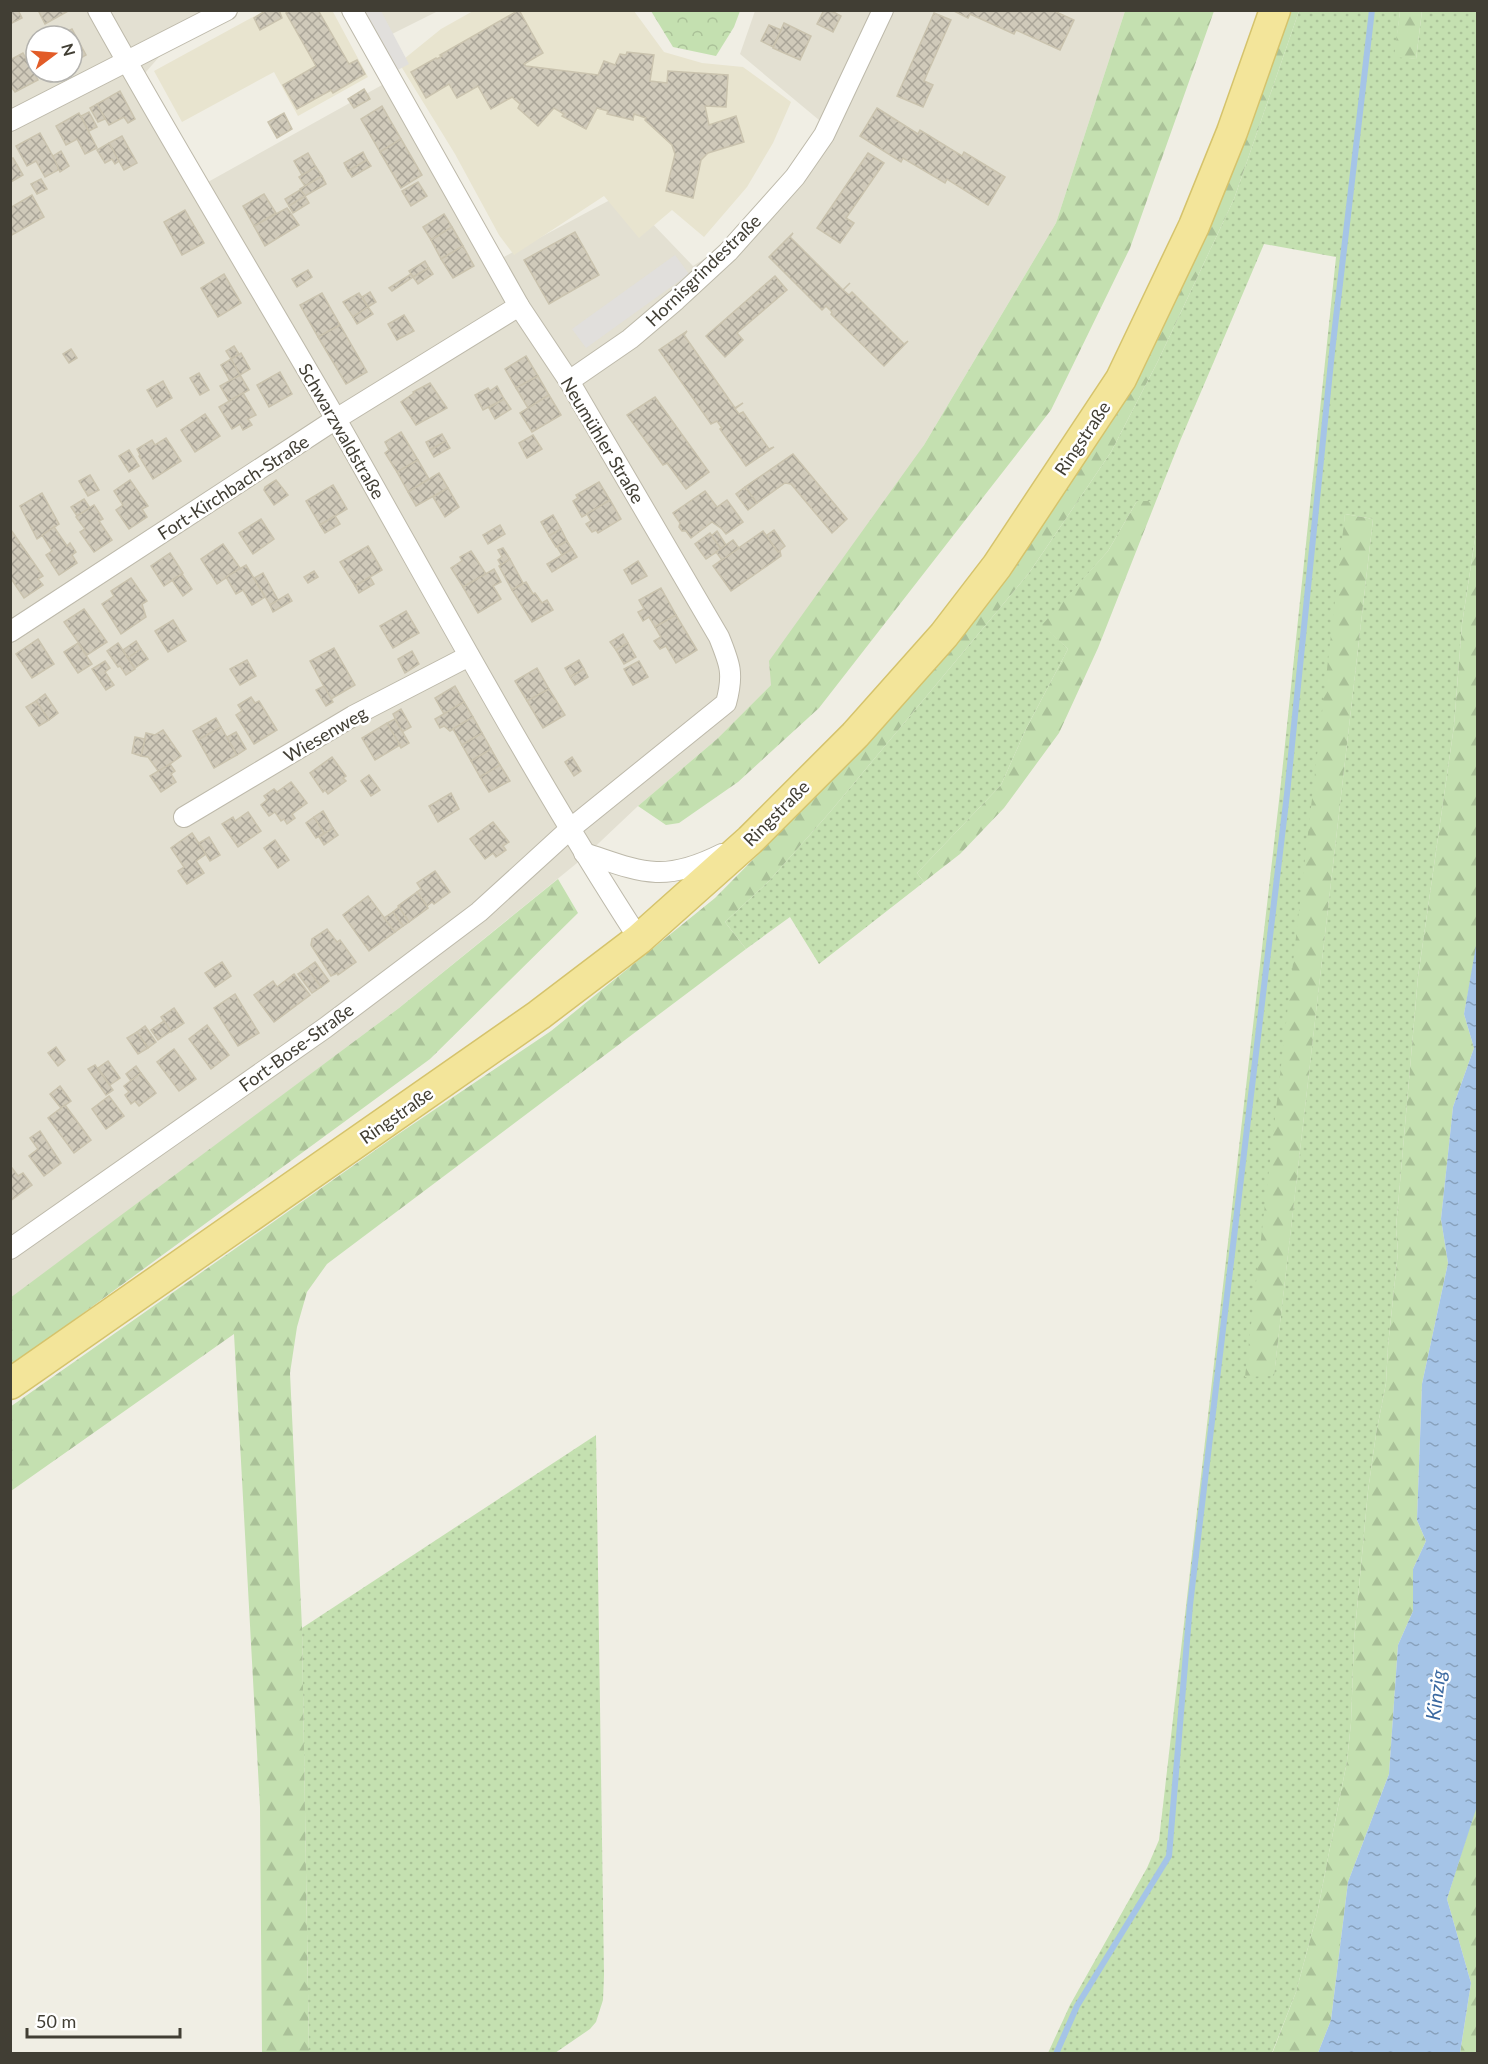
<svg xmlns="http://www.w3.org/2000/svg" width="1488" height="2064" font-family="Lato,sans-serif">
<style>
.residential{fill:#e3e0d2;fill-rule:evenodd}
.education{fill:#e8e4cf}
.grass{fill:url(#grass-dots);fill-rule:evenodd}
.forest{fill:url(#forest-firs)}
.park{fill:url(#park-crowns)}
.parking{fill:#e1dfdc}
.water{fill:url(#water-ripples)}
.lines{fill:none;stroke-linecap:round;stroke-linejoin:round}
.stream{stroke:#a5c4e7;stroke-width:6}
.building{fill:url(#building-cross-hatch);stroke:#cac3ae;stroke-width:1.5}
.minor-casing{stroke:#bdb9aa;stroke-width:22}
.primary-casing{stroke:#d5c36c;stroke-width:33}
.minor{stroke:#fff;stroke-width:20}
.primary{stroke:#f3e59a;stroke-width:30}
.labels{text-anchor:middle;dominant-baseline:central;stroke-width:5;stroke-linejoin:round;paint-order:stroke}
.street-label{font-size:18px;fill:#413e34;stroke:#fff}
.water-label{font-size:20px;font-style:italic;fill:#3a68a0;stroke:#fff}
</style>
<defs>
<pattern id="grass-dots" width="8" height="8" patternUnits="userSpaceOnUse" patternTransform="scale(1.5)"><rect width="8" height="8" fill="#c4e0b0"/><path d="M2 2h.1M6 6h.1" fill="none" stroke="#aac198" stroke-width="1.8" stroke-linecap="round"/></pattern>
<pattern id="forest-firs" width="22" height="20" patternUnits="userSpaceOnUse" patternTransform="scale(1.5)"><rect width="22" height="20" fill="#c4e0b0"/><path d="M5 1l3.5 6h-7zM16 11l3.5 6h-7z" fill="#aac198"/></pattern>
<pattern id="park-crowns" width="20" height="18" patternUnits="userSpaceOnUse" patternTransform="scale(1.5)"><rect width="20" height="18" fill="#c4e0b0"/><path d="M2 6a3 3 0 1 1 6 0M12 15a3 3 0 1 1 6 0" fill="none" stroke="#aac198"/></pattern>
<pattern id="water-ripples" width="26" height="14" patternUnits="userSpaceOnUse" patternTransform="scale(1.5)"><rect width="26" height="14" fill="#a5c4e7"/><path d="M2 4q2-2 4 0t4 0M15 11q2-2 4 0t4 0" fill="none" stroke="#88a1bc"/></pattern>
<pattern id="building-cross-hatch" width="8" height="8" patternUnits="userSpaceOnUse" patternTransform="scale(1.5)"><rect width="8" height="8" fill="#d0caba"/><path d="M0 0l8 8M0 8l8-8" fill="none" stroke="#aaa598"/></pattern>
</defs>
<rect width="100%" height="100%" fill="#f0eee4"/>
<g class="residential">
<path d="M11,11H229L173,41L145,73L199,187L391,80L502,258L623,193L693,266L775,214L825,125L740,54L755,11H1125L1056,223L924,445L771,685L717,739L638,806L582,859L399,1008L11,1298ZM36,36H72V72H36Z"/>
<polygon points="372,11 438,11 392,34"/>
</g>
<g class="education">
<polygon points="332,10 368,77 298,116 274,72 182,122 154,71 264,11"/>
<polygon points="473,11 634,11 664,52 702,63 743,67 791,102 773,143 747,187 704,237 672,210 639,238 604,196 514,255 499,235 455,154 399,63 441,29"/>
</g>
<g class="grass">
<path d="M1299,11H1400L1395,56L1416,59L1422,11H1477V526L1462,624L1454,726L1418,977L1396,1228L1398,1252L1388,1346L1386,1383L1376,1434L1368,1491L1354,1641L1351,1723L1347,1761L1317,1914L1296,1992L1272,2053H1048L1070,2005L1147,1868L1159,1840L1280,792L1336,257L1264,244L1180,441L1156,501H1137L1108,551L1043,625L1068,649L1026,729L1001,785L917,873L924,882L819,964L790,917L746,949L725,922L769,881L830,812L1029,573L1111,452L1158,361L1234,199ZM1345,514L1373,519L1274,1375Z"/>
<polygon points="596,1435 604,1975 603,2000 596,2022 590,2029 555,2053 309,2053 302,1628"/>
</g>
<g class="forest">
<polygon points="1125,11 1214,11 1130,248 1051,410 819,708 738,782 679,823 666,825 638,806 717,739 771,685 769,661 924,445 1056,223"/>
<polygon points="1284,11 1299,11 1234,199 1158,361 1111,452 1029,573 830,812 769,881 725,922 746,949 327,1264 307,1292 297,1327 290,1373 302,1628 309,2053 262,2053 260,1807 234,1334 11,1491 10,1407 394,1137 551,1031 715,898 810,802 913,689 1051,506"/>
<polygon points="1400,11 1422,11 1416,59 1394,57"/>
<polygon points="1137,501 1156,501 1098,648 1059,733 1004,808 960,854 924,882 917,873 1001,785 1026,729 1068,649 1042,625 1108,551"/>
<polygon points="1345,514 1373,519 1274,1376 1245,1377"/>
<polygon points="1477,526 1478,940 1464,1014 1474,1048 1453,1107 1441,1219 1448,1263 1422,1384 1417,1520 1426,1541 1413,1569 1413,1611 1398,1645 1389,1774 1348,1882 1331,2020 1318,2053 1272,2054 1296,1992 1317,1914 1347,1761 1351,1723 1354,1641 1368,1491 1376,1434 1386,1383 1388,1346 1398,1252 1396,1228 1418,977 1454,726 1462,624"/>
<polygon points="558,879 578,913 430,1059 11,1366 10,1298 399,1008"/>
<polygon points="1477,1803 1477,2053 1460,2053 1471,1983 1447,1899"/>
</g>
<polygon class="park" points="651,11 740,11 734,27 716,56 673,47"/>
<g class="parking">
<polygon points="361,11 381,11 409,64 394,72"/>
<polygon points="675,255 689,274 586,348 572,329"/>
</g>
<polygon class="water" points="1477,940 1478,1803 1447,1899 1471,1983 1460,2053 1318,2053 1331,2020 1348,1882 1389,1774 1398,1645 1413,1611 1413,1569 1426,1541 1417,1520 1422,1384 1448,1263 1441,1219 1453,1107 1474,1048 1464,1014"/>
<g class="lines">
<polyline class="stream" points="1056,2054 1077,2006 1169,1856 1190,1605 1287,794 1332,352 1372,10"/>
</g>
<g class="building">
<polygon points="10,10 18,10 22,18 10,24"/>
<polygon points="38,10 70,10 45,24"/>
<polygon points="267,10 279,10 282,18 260,30 254,18"/>
<polygon points="291,10 318,10 349,64 357,60 365,74 333,93 331,90 297,109 283,85 316,66 286,13"/>
<polygon points="519,10 543,53 524,64 526,66 598,75 604,61 615,65 620,54 626,55 627,52 654,55 650,81 667,83 668,71 728,75 726,107 705,106 709,125 736,116 744,142 708,153 701,160 693,198 666,191 675,154 672,145 645,120 646,118 634,114 633,120 607,114 608,111 597,108 586,129 562,116 564,114 554,108 538,126 518,108 520,104 512,97 491,109 478,86 457,98 449,84 426,98 411,72 436,58 437,59 442,56 440,55"/>
<polygon points="824,10 830,10 841,16 833,32 817,24"/>
<polygon points="952,10 1052,10 1074,20 1060,50 1016,30 1014,34 970,14 968,18"/>
<polygon points="934,13 951,20 924,81 933,85 923,107 897,96"/>
<polygon points="784,23 811,36 800,60 773,48"/>
<polygon points="769,25 781,30 773,47 761,41"/>
<polygon points="72,29 86,55 72,63 72,36 58,36"/>
<polygon points="23,53 38,80 15,92 10,85 10,60"/>
<polygon points="364,89 370,99 354,108 348,99"/>
<polygon points="120,91 135,119 128,123 124,117 109,125 97,104"/>
<polygon points="97,104 105,119 98,122 90,108"/>
<polygon points="382,106 401,139 380,152 361,119"/>
<polygon points="877,108 918,134 920,130 962,156 964,152 1005,177 988,205 947,179 945,183 903,158 901,162 860,136"/>
<polygon points="89,112 97,127 89,131 81,116"/>
<polygon points="79,113 97,148 85,154 77,139 66,145 56,126"/>
<polygon points="284,113 292,129 277,138 268,122"/>
<polygon points="40,133 60,169 45,177 36,161 27,166 16,146"/>
<polygon points="122,136 137,163 124,170 109,143"/>
<polygon points="401,139 422,175 401,188 380,152"/>
<polygon points="109,143 119,161 115,164 112,159 105,163 97,150"/>
<polygon points="61,151 69,166 60,172 53,156"/>
<polygon points="363,152 367,160 348,171 344,163"/>
<polygon points="308,153 316,167 302,175 294,161"/>
<polygon points="868,153 884,163 846,218 854,223 840,243 817,228"/>
<polygon points="13,158 23,175 11,182 10,159"/>
<polygon points="367,160 371,166 352,177 348,171"/>
<polygon points="316,167 322,176 305,186 299,177"/>
<polygon points="322,176 326,184 305,196 300,189"/>
<polygon points="41,179 47,189 37,194 31,184"/>
<polygon points="418,182 427,196 411,206 402,191"/>
<polygon points="300,190 305,196 289,206 285,199"/>
<polygon points="264,194 276,213 254,226 243,206"/>
<polygon points="32,195 44,217 10,236 10,208"/>
<polygon points="305,196 309,203 293,213 289,206"/>
<polygon points="287,208 299,225 265,246 254,226"/>
<polygon points="185,210 204,243 182,255 164,222"/>
<polygon points="444,214 452,227 431,240 423,227"/>
<polygon points="452,227 463,246 441,259 431,240"/>
<polygon points="575,232 599,275 549,304 524,260"/>
<polygon points="793,233 790,237 843,290 850,283 843,290 849,295 852,292 904,344 908,341 884,366 831,314 832,312 826,306 822,310 769,257"/>
<polygon points="463,246 474,266 453,278 441,259"/>
<polygon points="425,261 429,268 413,277 409,271"/>
<polygon points="429,268 433,274 418,284 413,277"/>
<polygon points="308,270 312,277 297,287 292,279"/>
<polygon points="224,274 241,303 218,317 201,288"/>
<polygon points="411,274 413,277 392,291 389,288"/>
<polygon points="775,276 787,290 737,333 743,340 725,357 706,336"/>
<polygon points="370,292 376,302 368,307 362,297"/>
<polygon points="322,293 340,325 318,337 300,305"/>
<polygon points="359,293 368,307 353,317 343,302"/>
<polygon points="368,307 373,314 357,324 353,317"/>
<polygon points="404,315 414,331 397,340 388,324"/>
<polygon points="340,325 367,372 346,384 318,337"/>
<polygon points="687,331 684,335 735,408 743,403 735,409 739,414 743,412 769,449 774,447 746,466 720,429 722,428 717,421 711,424 659,350"/>
<polygon points="234,346 239,354 231,359 226,351"/>
<polygon points="71,349 77,358 69,363 63,354"/>
<polygon points="241,353 250,369 240,375 231,359"/>
<polygon points="526,356 538,376 516,388 505,369"/>
<polygon points="231,359 240,375 230,381 221,365"/>
<polygon points="280,372 292,394 269,407 257,385"/>
<polygon points="199,373 209,390 200,395 190,378"/>
<polygon points="240,375 249,390 229,401 220,386"/>
<polygon points="538,376 549,395 528,408 516,388"/>
<polygon points="163,381 172,398 157,407 147,390"/>
<polygon points="430,383 447,408 416,425 401,402 414,393 413,392"/>
<polygon points="497,386 504,399 483,410 475,395 488,388 490,391"/>
<polygon points="243,393 256,415 248,419 252,425 243,430 240,424 232,429 219,407"/>
<polygon points="549,395 561,415 532,432 520,413"/>
<polygon points="655,397 709,472 686,489 667,463 663,465 627,415"/>
<polygon points="504,399 511,409 495,419 489,408"/>
<polygon points="205,414 220,436 195,452 181,430"/>
<polygon points="401,432 418,460 397,472 385,453 389,450 385,442"/>
<polygon points="442,434 446,441 430,450 426,442"/>
<polygon points="533,435 542,449 527,458 519,443"/>
<polygon points="166,438 181,461 153,479 139,456 140,455 137,449 152,440 155,445"/>
<polygon points="446,441 450,448 434,457 430,450"/>
<polygon points="129,450 139,466 129,472 119,456"/>
<polygon points="793,454 847,519 832,533 791,484 785,483 757,503 745,487"/>
<polygon points="418,460 429,479 408,492 397,472"/>
<polygon points="439,473 448,488 416,506 408,492"/>
<polygon points="90,475 99,490 88,496 79,481"/>
<polygon points="130,480 148,506 142,509 147,517 129,529 116,510 123,505 114,491"/>
<polygon points="276,480 288,495 274,505 264,490 265,487"/>
<polygon points="599,482 610,500 582,517 573,501 578,498 576,495"/>
<polygon points="333,485 347,509 320,525 306,501"/>
<polygon points="745,487 757,503 748,510 736,494"/>
<polygon points="448,488 459,507 445,517 433,497"/>
<polygon points="705,491 717,507 727,500 743,522 726,534 722,529 712,522 691,538 686,531 682,531 679,527 680,523 673,513"/>
<polygon points="42,493 59,524 37,539 20,506"/>
<polygon points="84,499 90,508 77,516 71,507"/>
<polygon points="610,500 621,519 598,533 596,530 592,532 586,524 591,521 587,514"/>
<polygon points="94,505 103,519 99,521 112,540 94,552 80,532 85,529 76,517"/>
<polygon points="553,515 561,529 549,536 541,522"/>
<polygon points="335,516 340,524 325,533 320,525"/>
<polygon points="261,519 274,539 253,554 239,533"/>
<polygon points="500,525 505,534 488,544 483,535"/>
<polygon points="54,527 67,546 70,543 76,552 72,555 77,563 59,575 46,555 52,551 42,535"/>
<polygon points="561,529 567,541 556,547 549,536"/>
<polygon points="11,530 43,576 38,579 43,585 24,598 10,577"/>
<polygon points="774,530 785,546 778,552 766,536"/>
<polygon points="717,531 726,545 721,549 711,536"/>
<polygon points="763,531 778,552 780,551 781,556 731,591 713,566"/>
<polygon points="710,533 721,549 706,559 695,544"/>
<polygon points="733,540 739,548 722,560 716,552"/>
<polygon points="567,541 572,549 562,555 557,547"/>
<polygon points="223,544 240,568 217,584 201,559"/>
<polygon points="368,546 382,570 355,586 340,562"/>
<polygon points="503,548 510,559 501,565 498,560 502,557 498,550"/>
<polygon points="572,549 577,557 552,572 547,564"/>
<polygon points="471,551 486,574 463,587 451,568 462,561 460,557"/>
<polygon points="170,553 183,573 164,586 151,566"/>
<polygon points="510,559 523,583 512,590 499,566"/>
<polygon points="638,561 647,576 632,584 624,570"/>
<polygon points="246,565 265,597 252,605 243,590 236,594 226,577"/>
<polygon points="494,569 501,582 493,586 501,599 478,613 463,587"/>
<polygon points="314,571 318,577 308,583 304,577"/>
<polygon points="263,573 278,600 270,605 254,578"/>
<polygon points="182,574 192,589 183,596 172,580"/>
<polygon points="370,577 374,584 359,593 355,586"/>
<polygon points="131,578 147,601 142,604 146,617 121,634 102,604 114,596 111,591"/>
<polygon points="526,582 533,594 535,593 542,603 547,600 553,610 532,622 512,590"/>
<polygon points="661,588 676,615 655,627 649,617 643,621 638,612 644,609 639,600"/>
<polygon points="288,594 292,601 273,612 270,605"/>
<polygon points="84,609 107,642 87,655 64,622"/>
<polygon points="406,611 419,633 393,648 380,626"/>
<polygon points="676,615 697,650 676,663 666,646 660,649 654,641 661,637 655,627"/>
<polygon points="173,620 186,641 168,652 155,631"/>
<polygon points="623,634 628,643 616,650 610,642"/>
<polygon points="38,639 54,664 32,678 16,654"/>
<polygon points="136,641 141,649 128,658 123,650"/>
<polygon points="78,643 92,664 78,673 64,652"/>
<polygon points="118,643 135,669 126,675 120,666 118,667 107,651"/>
<polygon points="628,643 636,657 624,664 616,650"/>
<polygon points="334,648 355,685 331,699 310,661"/>
<polygon points="141,649 148,659 135,668 128,658"/>
<polygon points="412,651 419,664 405,673 398,659"/>
<polygon points="247,660 256,676 240,685 230,669"/>
<polygon points="579,660 584,669 570,677 565,668"/>
<polygon points="105,661 110,668 105,672 114,685 106,690 92,669"/>
<polygon points="639,661 648,677 633,685 624,669"/>
<polygon points="537,668 549,689 527,701 515,681"/>
<polygon points="584,669 588,677 575,685 570,677"/>
<polygon points="324,686 333,702 326,706 316,690"/>
<polygon points="455,686 464,702 444,714 435,698"/>
<polygon points="549,689 565,715 543,728 527,701"/>
<polygon points="45,694 58,713 49,720 36,701"/>
<polygon points="251,697 255,703 259,701 277,730 254,744 236,715 242,711 238,705"/>
<polygon points="36,701 49,720 39,726 26,707"/>
<polygon points="464,702 473,717 450,731 444,726 440,728 435,719"/>
<polygon points="401,709 411,727 402,732 393,714"/>
<polygon points="473,717 482,733 462,745 453,729"/>
<polygon points="216,718 221,727 198,740 193,731"/>
<polygon points="395,719 409,743 401,748 387,723"/>
<polygon points="387,723 400,745 375,760 362,738"/>
<polygon points="221,727 237,755 214,768 198,740"/>
<polygon points="163,730 181,756 159,772 148,757 141,756 146,733 155,735"/>
<polygon points="236,732 246,749 237,755 227,737"/>
<polygon points="482,733 491,749 471,761 462,745"/>
<polygon points="135,737 145,739 141,756 132,753"/>
<polygon points="491,749 500,765 480,777 471,761"/>
<polygon points="332,757 346,776 343,778 346,781 328,794 325,790 323,792 310,773"/>
<polygon points="572,757 581,771 574,776 565,762"/>
<polygon points="170,764 175,771 171,774 176,782 161,792 150,776"/>
<polygon points="500,765 510,781 489,792 480,777"/>
<polygon points="369,775 380,790 371,796 361,781"/>
<polygon points="291,782 307,803 292,814 295,818 287,824 284,819 281,821 275,812 269,816 261,805 267,800 264,796 274,789 277,792"/>
<polygon points="451,793 459,809 438,822 429,806"/>
<polygon points="323,811 333,828 325,834 314,817"/>
<polygon points="248,812 261,831 238,847 222,824 233,817 235,821"/>
<polygon points="314,817 324,833 316,838 306,823"/>
<polygon points="493,822 509,842 503,846 506,850 496,857 493,853 485,859 470,839"/>
<polygon points="333,828 338,835 324,845 319,837"/>
<polygon points="192,833 206,854 196,861 204,873 187,884 178,871 184,867 171,848"/>
<polygon points="209,837 220,855 210,861 199,843"/>
<polygon points="275,840 289,860 278,868 264,848"/>
<polygon points="435,871 450,892 434,904 432,902 427,906 417,892 421,889 417,883"/>
<polygon points="417,892 428,908 409,922 398,906"/>
<polygon points="368,896 395,932 369,951 343,915"/>
<polygon points="399,907 409,922 403,926 393,912"/>
<polygon points="393,912 403,926 395,932 384,918"/>
<polygon points="327,929 337,942 340,940 356,962 338,975 337,973 331,976 311,945 312,939"/>
<polygon points="222,962 231,976 215,987 205,973"/>
<polygon points="315,962 329,981 321,987 307,968"/>
<polygon points="307,968 321,987 312,993 298,974"/>
<polygon points="294,974 310,995 274,1022 254,995 273,981 277,987"/>
<polygon points="235,994 259,1033 238,1046 214,1008"/>
<polygon points="174,1008 184,1023 171,1032 161,1017"/>
<polygon points="164,1021 171,1031 158,1040 151,1030"/>
<polygon points="207,1025 229,1055 211,1069 189,1039"/>
<polygon points="145,1026 156,1042 148,1048 137,1032"/>
<polygon points="137,1032 148,1048 138,1054 127,1038"/>
<polygon points="56,1047 65,1060 58,1066 48,1053"/>
<polygon points="174,1049 196,1079 179,1091 157,1062"/>
<polygon points="108,1061 120,1078 110,1085 98,1068"/>
<polygon points="95,1065 113,1090 106,1095 88,1069"/>
<polygon points="136,1066 141,1073 131,1081 126,1074"/>
<polygon points="141,1073 156,1093 139,1106 135,1101 131,1104 125,1095 129,1092 124,1086"/>
<polygon points="60,1086 71,1101 61,1108 50,1094"/>
<polygon points="109,1096 124,1116 106,1129 92,1109"/>
<polygon points="65,1105 91,1140 74,1153 48,1118"/>
<polygon points="40,1131 61,1163 44,1176 29,1156 38,1149 30,1138"/>
<polygon points="12,1168 18,1176 23,1173 32,1185 10,1201 10,1169"/>
</g>
<g class="lines">
<g class="minor-casing">
<g id="minor">
<path d="M98,10C175,149 258,284 337,421C436,595 530,771 639,939"/>
<polyline points="10,121 227,10"/>
<polyline points="569,381 630,339 676,300 728,252 795,177 824,135 883,10"/>
<polyline points="10,632 336,419 519,306"/>
<polyline points="184,817 353,716 469,656"/>
<path d="M584,853C607,860 632,871 656,872C679,873 702,864 722,854"/>
<path d="M10,1249L325,1028L479,912L570,829L726,703C734,674 730,664 719,637L569,381L519,306L352,10"/>
</g>
</g>
<g class="primary-casing">
<polyline id="primary" points="10,1384 539,1015 639,939 750,840 855,735 944,635 997,566 1121,379 1194,226 1232,132 1275,10"/>
</g>
<use href="#minor" class="minor"/>
<use href="#primary" class="primary"/>
</g>
<g class="labels">
<g class="street-label">
<text transform="translate(703 270) rotate(-44)">Hornisgrindestraße</text>
<text transform="translate(342 431) rotate(60)">Schwarzwaldstraße</text>
<text transform="translate(1082 438) rotate(-56)">Ringstraße</text>
<text transform="translate(603 440) rotate(59)">Neumühler Straße</text>
<text transform="translate(233 487) rotate(-33)">Fort-Kirchbach-Straße</text>
<text transform="translate(325 734) rotate(-30)">Wiesenweg</text>
<text transform="translate(776 813) rotate(-45)">Ringstraße</text>
<text transform="translate(296 1047) rotate(-36)">Fort-Bose-Straße</text>
<text transform="translate(396 1115) rotate(-35)">Ringstraße</text>
</g>
<g class="water-label">
<text transform="translate(1435 1695) rotate(-83)">Kinzig</text>
</g>
</g>
<rect width="1488" height="2064" fill="none" stroke="#413e34" stroke-width="24"/>
<g transform="translate(54 54) rotate(74)"><circle r="28" fill="#ffffff" stroke="#b3b2ae" stroke-width="1.5"/>
<path d="M0-4.5L10 22L0 15L-10 22Z" fill="#e25c28"/>
<text y="-9" font-size="16" font-weight="bold" text-anchor="middle" fill="#413e34">N</text>
</g>
<path d="M27 2028v9h153v-9" fill="none" stroke="#413e34" stroke-width="3"/>
<text x="36" y="2028" font-size="18" fill="#413e34" stroke="#ffffff" stroke-width="4.5" paint-order="stroke">50 m</text>
</svg>
